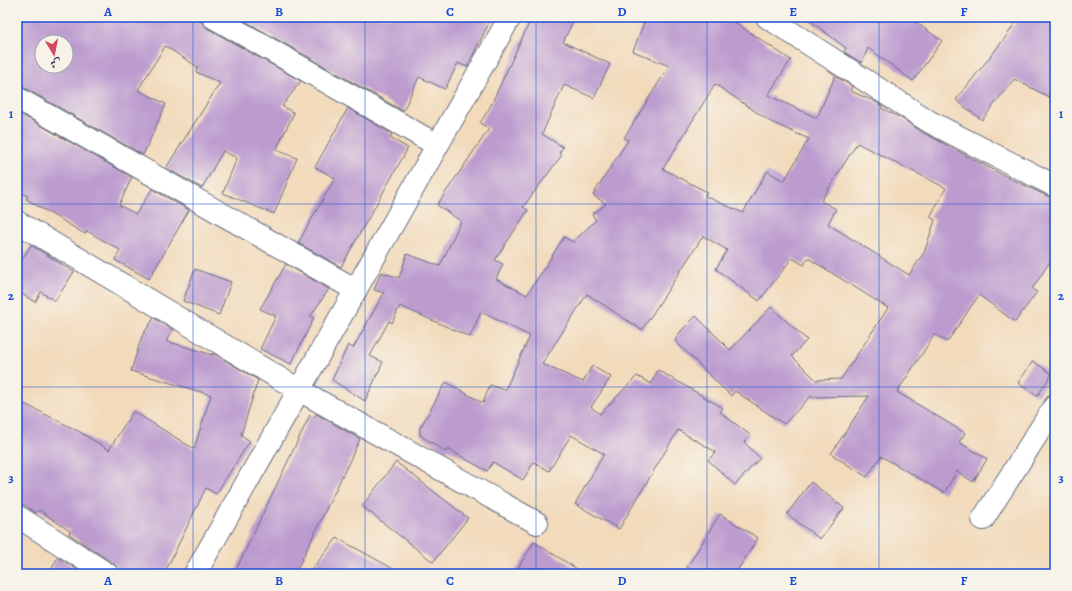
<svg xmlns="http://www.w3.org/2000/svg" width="1072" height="591" font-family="Alegreya,Amiri,serif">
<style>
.building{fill:#bc9bcf;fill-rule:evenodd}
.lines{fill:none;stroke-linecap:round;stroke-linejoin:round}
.minor-casing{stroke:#666b7f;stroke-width:24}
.minor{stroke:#fff;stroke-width:22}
.grid{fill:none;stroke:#1d4ed8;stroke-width:1;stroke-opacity:0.55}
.neatline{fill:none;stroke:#1d4ed8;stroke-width:1.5}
.grid-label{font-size:13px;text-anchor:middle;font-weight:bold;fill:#1d4ed8}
</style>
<rect width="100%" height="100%" fill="#f7f3e8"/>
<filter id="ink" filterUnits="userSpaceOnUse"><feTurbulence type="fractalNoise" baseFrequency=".025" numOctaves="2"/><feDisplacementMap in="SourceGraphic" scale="8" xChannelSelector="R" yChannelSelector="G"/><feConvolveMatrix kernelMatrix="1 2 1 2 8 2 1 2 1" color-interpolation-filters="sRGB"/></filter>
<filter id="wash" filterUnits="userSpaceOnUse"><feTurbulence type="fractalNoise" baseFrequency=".012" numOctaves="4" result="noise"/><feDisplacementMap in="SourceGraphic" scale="16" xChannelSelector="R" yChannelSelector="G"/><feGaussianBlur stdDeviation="0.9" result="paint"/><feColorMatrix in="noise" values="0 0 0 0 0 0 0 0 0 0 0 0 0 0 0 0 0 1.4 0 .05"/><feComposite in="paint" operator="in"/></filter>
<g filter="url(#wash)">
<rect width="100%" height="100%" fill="#f2dabb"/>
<g id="blocks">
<g class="building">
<path d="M17,17H201L202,23L207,28L301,81L282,106L294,113L276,150L297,158L274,214L223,193L237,158L223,151L202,188L166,168L220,83L196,72L198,67L165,46L138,90L166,104L143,155L23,87L17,86ZM42,42H66V66H42Z"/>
<polygon points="238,17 492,17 467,67 458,63 445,89 419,77 403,111"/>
<path d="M532,17H575L563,42L610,64L594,98L564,85L542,134L563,147L559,153L562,155L523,207L528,210L495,260L503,264L496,279L527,295L564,237L573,242L596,220L592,214L606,204L593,195L628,140L624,138L669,66L633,51L646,17H727L791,60L768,95L817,118L835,76L852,86L850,91L874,101L882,106L881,108L901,118L924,133L1001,174L1049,197L1055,198V254L1032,289L1037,292L1015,322L979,295L947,342L935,334L897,392L965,433L959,442L987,459L973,482L957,471L944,493L881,456L867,477L831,454L869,396L810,397L784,424L735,391L731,396L675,341L680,332L696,316L730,350L771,307L807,340L792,356L816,380L841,379L888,308L808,258L804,265L792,258L759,301L716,269L727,250L703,236L642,330L587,294L542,364L583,382L592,366L611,377L591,407L600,414L637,376L651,384L658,370L723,408L720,412L750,435L744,442L760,458L735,485L708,460L716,452L678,430L619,529L575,504L604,454L571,435L549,471L534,462L523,480L493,462L487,471L448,449L446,452L420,435V428L446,382L483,403L490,385L505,390L530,336L481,312L470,337L400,306L392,323L389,321L370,356L383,362L365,401L332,380L348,345L353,348L384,293L374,290L381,272L399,278L407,254L440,266L461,221L437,205L489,129L480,123L489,109ZM715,84L771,122L809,139L784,181L767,171L743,213L705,196L707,192L663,169ZM857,143L946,188L930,217L935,220L924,253L909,275L828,224L836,209L821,201Z"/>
<polygon points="805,17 909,17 942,41 913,81 868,48 862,63 844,52 846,48"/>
<polygon points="1019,17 1055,17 1055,100 1014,79 982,120 956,100 1008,34"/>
<polygon points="348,108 392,134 390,138 408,148 341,267 298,243 335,178 315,167"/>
<polygon points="17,112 132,177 119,205 136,214 152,189 189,210 149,279 115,260 120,250 87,231 85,234 26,199 28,196 17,192"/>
<polygon points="31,245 74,272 55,301 41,292 35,302 17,291 17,268"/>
<polygon points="286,264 329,289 310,317 314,318 291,364 260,349 276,316 260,309"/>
<polygon points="195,269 231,282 219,315 183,301"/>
<polygon points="154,318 173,330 166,341 213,355 213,353 258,380 241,435 250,441 216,494 206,488 164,574 119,574 118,569 114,564 69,534 70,531 39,510 36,513 24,505 17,504 17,400 80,432 109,450 133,411 194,449 211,395 131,371 142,336"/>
<polygon points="1033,361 1052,374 1037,396 1018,383"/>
<polygon points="316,414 360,439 295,574 234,574 310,415 314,417"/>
<polygon points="396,462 468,518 433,562 362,506"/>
<polygon points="811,482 844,508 820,539 787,514"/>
<polygon points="720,514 758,538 735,574 698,574 687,567"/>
<polygon points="337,538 403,574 308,574"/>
<polygon points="534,542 585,574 514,574"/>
<polygon points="58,557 84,574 49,574"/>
</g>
</g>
</g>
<g filter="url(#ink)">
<use href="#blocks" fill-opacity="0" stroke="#666b7f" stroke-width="1"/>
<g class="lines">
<g class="minor-casing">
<g id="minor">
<polyline points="213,17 437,145"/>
<polyline points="767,17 930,122 1055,186"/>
<polyline points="17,98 356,290"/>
<polyline points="17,222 299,390 537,523"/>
<polyline points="17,516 107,574"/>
<polyline points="983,519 1055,406"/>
<polyline points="195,574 510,17"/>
</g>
</g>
<use href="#minor" class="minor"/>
</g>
</g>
<path class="grid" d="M193,17V574M365,17V574M536,17V574M707,17V574M879,17V574M17,204H1055M17,387H1055"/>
<rect width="1072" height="591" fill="none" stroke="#f7f3e8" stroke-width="44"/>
<g transform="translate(54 54) rotate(170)"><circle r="19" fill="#f7f3e8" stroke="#9fa5b1"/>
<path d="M0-3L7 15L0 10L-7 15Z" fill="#d1495b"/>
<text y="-6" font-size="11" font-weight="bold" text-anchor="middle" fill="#1b2f5e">ش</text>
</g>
<rect x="22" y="22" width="1028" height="547" class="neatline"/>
<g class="grid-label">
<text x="108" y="16">A</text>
<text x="279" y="16">B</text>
<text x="450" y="16">C</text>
<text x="622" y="16">D</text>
<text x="793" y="16">E</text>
<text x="964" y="16">F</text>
<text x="11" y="118">1</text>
<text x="1061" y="118">1</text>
<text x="11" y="300">2</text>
<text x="1061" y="300">2</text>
<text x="11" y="482">3</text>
<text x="1061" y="482">3</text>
<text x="108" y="585">A</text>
<text x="279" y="585">B</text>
<text x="450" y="585">C</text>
<text x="622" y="585">D</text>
<text x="793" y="585">E</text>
<text x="964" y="585">F</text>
</g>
</svg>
